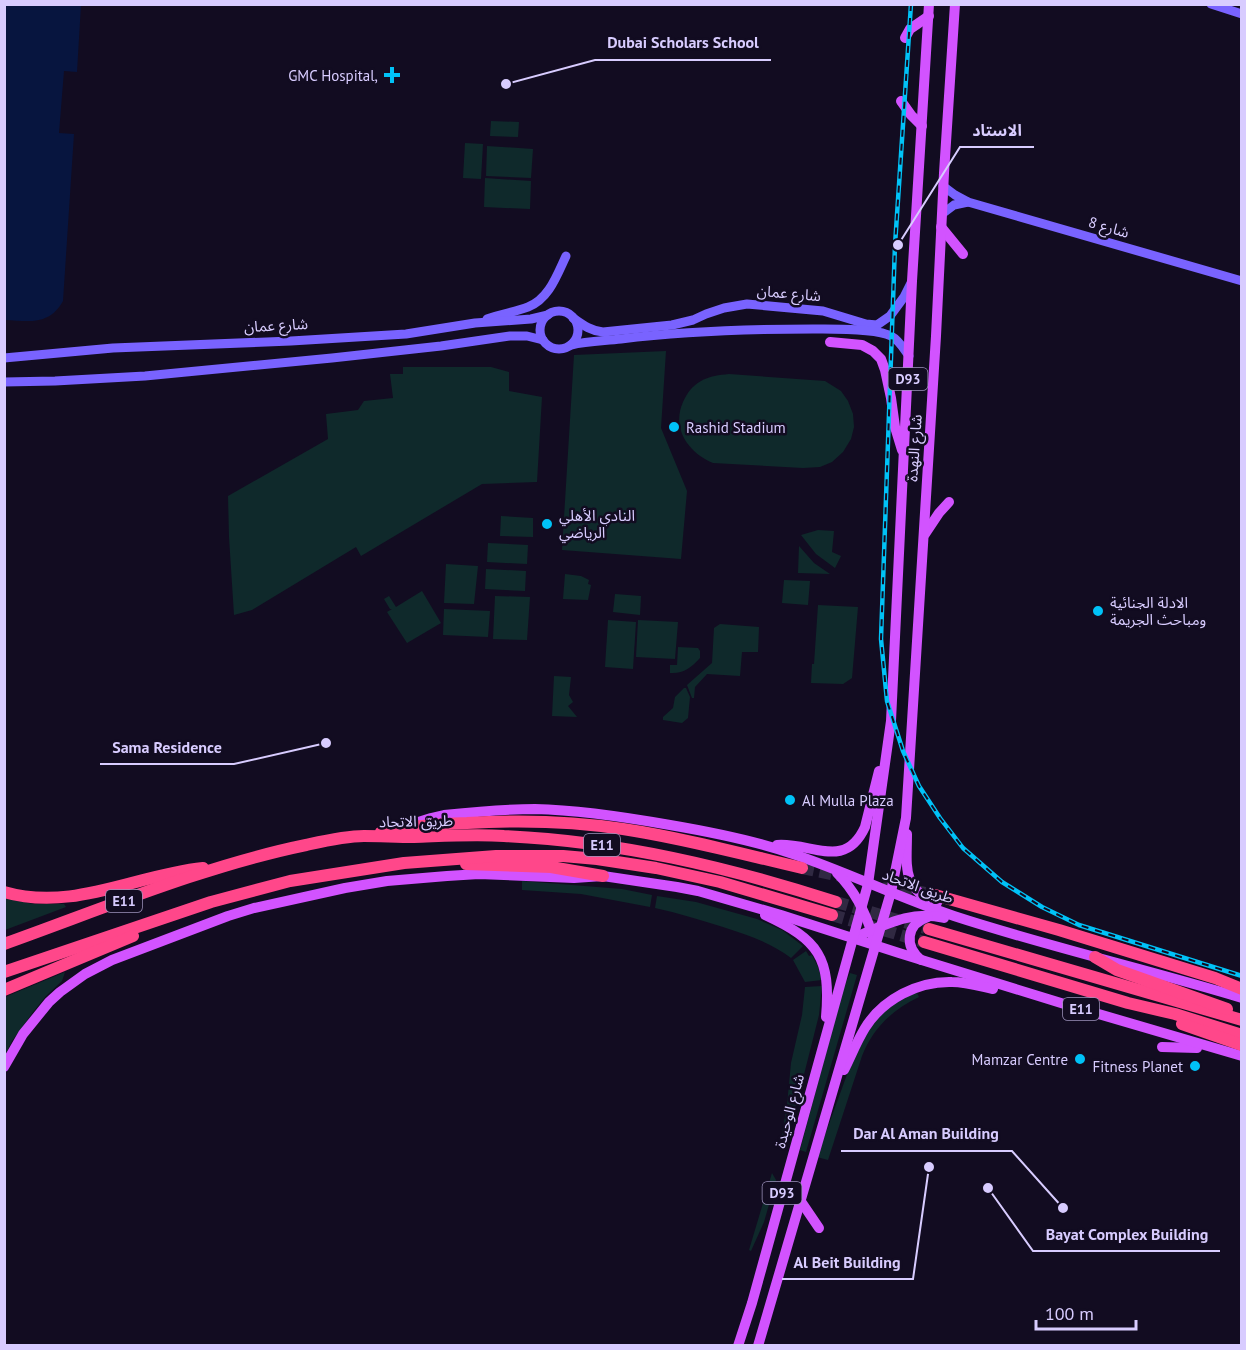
<svg xmlns="http://www.w3.org/2000/svg" width="1246" height="1350" font-family="'PT Sans','Noto Sans Arabic',sans-serif">
<style>
.green{fill:#0f292b}
.water{fill:#07153f}
.lines{fill:none;stroke-linecap:round;stroke-linejoin:round}
.highway-tunnel{stroke:#302942;stroke-width:12;stroke-dasharray:12 6;stroke-linecap:butt}
.secondary{stroke:#7963ff;stroke-width:9}
.primary{stroke:#d253ff;stroke-width:10}
.highway{stroke:#ff478a;stroke-width:12}
.rail-casing{stroke:#00c2f7;stroke-width:4.5}
.rail{stroke:#120c21;stroke-width:2;stroke-dasharray:7;stroke-linecap:butt}
.poi-dot{fill:#00c2f7;stroke:#120c21;stroke-width:2}
.labels{text-anchor:middle;dominant-baseline:central;stroke-width:5;stroke-linejoin:round;paint-order:stroke}
.shield{fill:#120c21;stroke:#9d92bc;stroke-width:1.5}
.shield-label{font-size:14px;font-weight:bold;fill:#d8ccff}
.poi-label{font-size:15px;fill:#d8ccff;stroke:#120c21;text-anchor:start}
.street-label{font-size:15px;fill:#d8ccff;stroke:#120c21}
.leader{fill:none;stroke:#d8ccff;stroke-width:2}
.callout-dot{fill:#d8ccff;stroke:#120c21;stroke-width:2}
.callout-label{font-size:16px;text-anchor:middle;font-weight:bold;fill:#d8ccff;stroke:#120c21;stroke-width:5;stroke-linejoin:round;paint-order:stroke}
</style>
<rect width="100%" height="100%" fill="#120c21"/>
<g class="green">
<polygon points="491,121 519,122 518,137 490,136"/>
<polygon points="465,143 483,144 481,179 463,178"/>
<polygon points="487,146 533,149 531,178 486,176"/>
<polygon points="485,178 531,181 530,209 484,207"/>
<polygon points="666,351 661,428 687,491 681,559 562,550 574,355"/>
<polygon points="403,367 491,367 509,372 509,391 542,397 537,482 482,484 361,556 356,547 252,610 234,615 229,537 228,496 328,439 326,414 358,410 364,401 393,398 390,374 403,374"/>
<path d="M729,374L825,381L841,391L848,401L853,414L854,427L851,439L843,452L832,462L820,467L803,468L713,463C689,453 671,429 683,402C687,393 692,386 701,381C710,376 719,375 729,374Z"/>
<polygon points="501,516 533,518 533,537 500,536"/>
<polygon points="818,530 834,531 832,552 841,556 835,568 816,554 801,535"/>
<polygon points="488,543 528,545 527,564 487,562"/>
<polygon points="799,546 814,563 830,574 798,573"/>
<polygon points="446,564 478,566 474,604 444,603"/>
<polygon points="486,569 526,571 525,591 485,589"/>
<polygon points="565,574 581,576 589,580 588,584 591,585 588,600 563,599"/>
<polygon points="784,580 810,581 808,605 782,603"/>
<polygon points="422,591 441,623 407,643 387,612 392,609 390,609 384,599 389,596 396,607"/>
<polygon points="615,594 641,596 640,615 613,612"/>
<polygon points="495,596 530,597 527,640 493,639"/>
<polygon points="818,605 858,607 852,678 843,684 811,683 812,664 814,664"/>
<polygon points="444,609 490,611 488,637 443,635"/>
<polygon points="608,620 636,622 633,669 605,667"/>
<polygon points="638,620 678,622 675,659 636,657"/>
<polygon points="720,624 759,627 758,652 742,652 740,676 707,674 695,687 694,698 692,698 687,685 712,663 714,628"/>
<path d="M678,647L698,648L700,651V658C691,668 683,674 670,673V665H677Z"/>
<polygon points="554,676 571,677 569,695 573,702 568,706 577,717 552,716"/>
<polygon points="684,688 686,688 690,697 688,718 682,723 663,720 663,717 673,708 675,697"/>
<polygon points="522,881 622,889 652,895 650,907 581,894 522,890"/>
<path d="M657,896L696,902L757,919L782,930L803,946L791,958C770,942 747,935 723,927C700,920 678,913 655,908Z"/>
<polygon points="5,898 33,904 64,904 66,907 5,930"/>
<polygon points="806,951 809,956 812,955 818,967 822,980 805,982 793,960"/>
<polygon points="65,972 62,981 46,996 33,1012 12,1041 5,1055 5,997"/>
<polygon points="850,973 857,975 806,1152 800,1150 843,990"/>
<polygon points="822,986 819,1015 786,1146 780,1145 787,1105 791,1063 802,1015 805,987"/>
<path d="M916,991L919,997C892,1010 873,1028 862,1056L828,1160L817,1157L853,1058L863,1037L886,1009Z"/>
<polygon points="772,1173 776,1180 764,1222 751,1251 749,1250"/>
</g>
<path class="water" d="M5,4L81,5L77,72L64,71L59,133L74,134L63,301C49,326 29,321 5,320Z"/>
<g class="lines">
<g class="highway-tunnel">
<polyline points="802,868 846,877"/>
<polyline points="883,885 925,893"/>
<polyline points="836,902 925,928"/>
<polyline points="832,915 924,942"/>
</g>
<g class="secondary">
<polyline points="1211,4 1242,14"/>
<polyline points="943,186 955,195 968,202 1242,281"/>
<polyline points="942,214 954,205 968,202"/>
<circle cx="559" cy="330" r="19"/>
<path d="M573,318C583,325 591,331 603,332L672,325L693,320L706,314L724,308L747,304L823,311L866,324L877,325L890,316L904,297L911,283"/>
<path d="M487,319C500,314 515,312 528,307C549,299 557,275 566,256"/>
<path d="M571,345C588,341 604,341 621,339C686,331 748,329 813,329C832,329 875,328 891,336C899,340 904,349 909,356"/>
<polyline points="4,358 113,348 291,341 406,334 475,323 531,319 548,315"/>
<polyline points="4,382 55,381 145,376 332,358 441,346 510,336 527,336 543,340"/>
</g>
<g class="primary">
<polyline points="905,38 910,29 929,16"/>
<polyline points="901,101 911,115 922,126"/>
<polyline points="941,227 963,254"/>
<polyline points="830,342 862,345 873,351 881,359 885,370 891,398 895,427 902,450"/>
<polyline points="925,534 939,513 949,502"/>
<path d="M412,824L431,818L444,815C474,812 505,809 535,809C580,810 625,817 670,825C711,832 753,840 793,854C847,872 899,898 954,916C1049,947 1146,969 1242,998"/>
<path d="M907,834C907,866 901,889 937,903"/>
<path d="M777,845C811,842 845,871 865,827L879,771"/>
<path d="M837,873C855,891 866,913 873,937"/>
<path d="M765,915C819,940 831,958 826,1017"/>
<path d="M853,938C885,925 910,910 944,918"/>
<path d="M921,960C904,946 906,924 928,917"/>
<polyline points="1162,1047 1197,1048"/>
<polyline points="4,1067 23,1034 49,1002 60,992 85,974 112,960 228,916 254,908 345,888 387,881 447,876 479,874 574,878 603,876 677,887 698,891 781,915 899,953 1061,1003 1242,1056"/>
<path d="M844,1070C851,1056 857,1041 865,1028C883,999 918,981 952,982C966,982 979,986 993,989"/>
<polyline points="800,1200 819,1228"/>
<polyline points="738,1346 752,1303 868,884 891,721 912,281 929,4"/>
<polyline points="758,1346 891,892 906,818 936,336 944,173 955,4"/>
</g>
<g class="highway">
<path d="M381,832C409,826 438,824 467,823C519,820 571,821 623,829C683,838 742,854 802,868"/>
<polyline points="466,864 551,867 603,876"/>
<path d="M4,892C73,912 135,875 203,868"/>
<polyline points="935,895 1059,930 1215,978 1242,989"/>
<polyline points="929,929 1242,1020"/>
<polyline points="924,942 1128,1003 1175,1014 1242,1035"/>
<path d="M4,944C102,909 204,866 306,845C324,841 345,836 364,836C380,836 397,837 414,837C444,836 474,834 504,836C618,841 728,867 836,902"/>
<polyline points="1095,957 1117,970 1227,1009"/>
<polyline points="4,972 211,902 290,881 404,863 496,856 563,856 597,859 656,868 720,882 832,915"/>
<polyline points="4,990 133,936"/>
<polyline points="1182,1024 1242,1045"/>
</g>
<g class="rail-casing">
<polyline id="rail" points="911,4 895,245 881,639 887,701 903,751 919,786 940,818 963,848 1002,882 1042,907 1079,925 1242,976"/>
</g>
<use href="#rail" class="rail"/>
</g>
<g class="poi-dot">
<path d="M389 66h6v6h6v6h-6v6h-6v-6h-6v-6h6z"/>
<circle cx="674" cy="427" r="6"/>
<circle cx="547" cy="524" r="6"/>
<circle cx="1098" cy="611" r="6"/>
<circle cx="790" cy="800" r="6"/>
<circle cx="1080" cy="1059" r="6"/>
<circle cx="1195" cy="1066" r="6"/>
</g>
<g class="labels">
<g class="shield">
<rect x="888.5" y="368" width="39" height="22" rx="4.5"/>
<rect x="584" y="834" width="36" height="22" rx="4.5"/>
<rect x="106" y="890" width="36" height="22" rx="4.5"/>
<rect x="1063" y="998" width="36" height="22" rx="4.5"/>
<rect x="762.5" y="1182" width="39" height="22" rx="4.5"/>
</g>
<g class="shield-label">
<text x="908" y="379">D93</text>
<text x="602" y="845">E11</text>
<text x="124" y="901">E11</text>
<text x="1081" y="1009">E11</text>
<text x="782" y="1193">D93</text>
</g>
<g class="poi-label">
<text x="378" y="75" text-anchor="end">GMC Hospital,</text>
<text x="686" y="427">Rashid Stadium</text>
<text x="559" y="515">النادي الأهلي<tspan x="559" dy="17">الرياضي</tspan></text>
<text x="1110" y="602">الادلة الجنائية<tspan x="1110" dy="17">ومباحث الجريمة</tspan></text>
<text x="802" y="800">Al Mulla Plaza</text>
<text x="1068" y="1059" text-anchor="end">Mamzar Centre</text>
<text x="1183" y="1066" text-anchor="end">Fitness Planet</text>
</g>
<g class="street-label">
<text transform="translate(1109 227) rotate(16)">شارع 8</text>
<text transform="translate(789 293) rotate(5)">شارع عمان</text>
<text transform="translate(276 325) rotate(-3)">شارع عمان</text>
<text transform="translate(914 448) rotate(-86)">شارع النهدة</text>
<text transform="translate(416 821) rotate(-1)">طريق الاتحاد</text>
<text transform="translate(918 886) rotate(20)">طريق الاتحاد</text>
<text transform="translate(789 1111) rotate(-75)">شارع الوحيدة</text>
</g>
</g>
<path class="leader" d="M506 84L595 60H771M898 245L960 147H1034M326 743L234 764H100M1063 1208L1012 1151H841M988 1188L1033 1251H1220M929 1167L913 1279H782"/>
<g class="callout-dot">
<circle cx="506" cy="84" r="6"/>
<circle cx="898" cy="245" r="6"/>
<circle cx="326" cy="743" r="6"/>
<circle cx="1063" cy="1208" r="6"/>
<circle cx="988" cy="1188" r="6"/>
<circle cx="929" cy="1167" r="6"/>
</g>
<g class="callout-label">
<text x="683" y="48">Dubai Scholars School</text>
<text x="997" y="136">الاستاد</text>
<text x="167" y="753">Sama Residence</text>
<text x="926" y="1139">Dar Al Aman Building</text>
<text x="1127" y="1240">Bayat Complex Building</text>
<text x="847" y="1268">Al Beit Building</text>
</g>
<rect width="1246" height="1350" fill="none" stroke="#d8ccff" stroke-width="12"/>
<path d="M1036 1320v9h100v-9" fill="none" stroke="#d8ccff" stroke-width="3"/>
<text x="1045" y="1320" font-size="18" fill="#d8ccff" stroke="#120c21" stroke-width="4.5" paint-order="stroke">100 m</text>
</svg>
